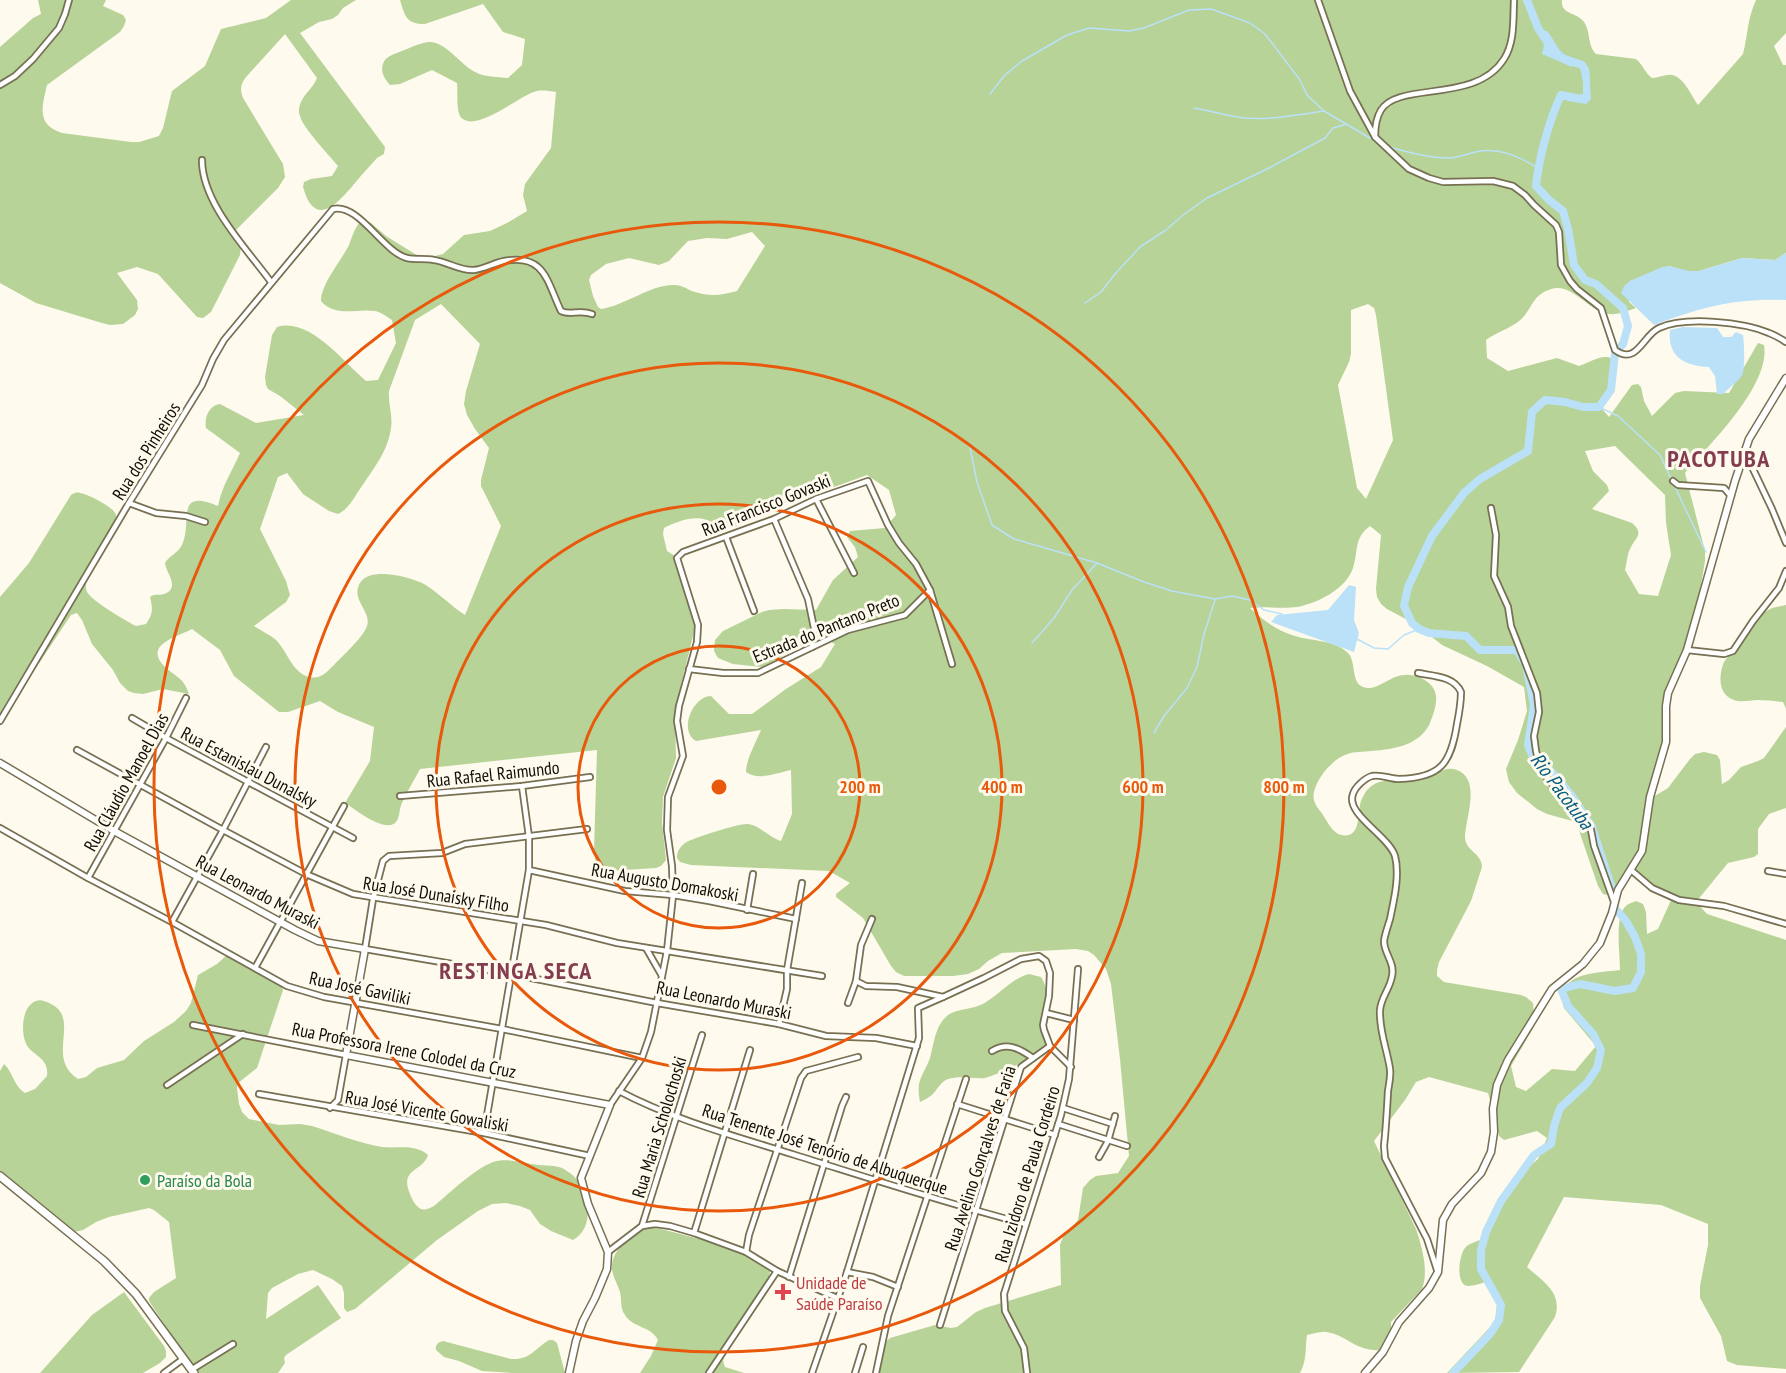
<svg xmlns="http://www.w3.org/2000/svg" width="1786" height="1373" font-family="'PT Sans Narrow',sans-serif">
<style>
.green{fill:#b7d398;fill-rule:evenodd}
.water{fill:#bae1f8}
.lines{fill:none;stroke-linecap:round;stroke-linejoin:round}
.stream{stroke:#bae1f8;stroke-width:1.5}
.river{stroke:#bae1f8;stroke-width:8}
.minor-casing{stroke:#777053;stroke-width:8}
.tertiary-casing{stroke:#777053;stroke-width:9}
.secondary-casing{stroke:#777053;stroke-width:10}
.minor{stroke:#fff;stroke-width:4.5}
.tertiary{stroke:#fff;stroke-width:6}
.secondary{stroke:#fff;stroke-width:7}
.ring{fill:none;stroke:#e8590c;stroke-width:3}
.leisure-dot{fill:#2e9e5b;stroke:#fefaed;stroke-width:2}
.health-dot{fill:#e0444e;stroke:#fefaed;stroke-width:2}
.labels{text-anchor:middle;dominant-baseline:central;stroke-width:6;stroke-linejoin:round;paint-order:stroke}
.street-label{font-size:18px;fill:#100d03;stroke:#fefaed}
.leisure-label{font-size:18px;fill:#27864d;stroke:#fefaed;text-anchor:start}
.health-label{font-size:18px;fill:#be3a42;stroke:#fefaed;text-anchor:start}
.water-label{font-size:20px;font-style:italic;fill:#055d81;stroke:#fefaed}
.district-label{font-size:24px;font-weight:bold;letter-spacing:1.5px;fill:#843d4f;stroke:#fefaed}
.centre{fill:#e8590c;stroke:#fefaed;stroke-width:3}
.ring-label{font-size:18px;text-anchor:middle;font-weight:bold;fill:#e8590c;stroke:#fefaed;stroke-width:6;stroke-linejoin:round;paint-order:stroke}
</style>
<rect width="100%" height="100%" fill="#fefaed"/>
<g class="green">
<path d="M38,0H106L103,6L123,15L126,20L124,26L120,32L47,85C42,106 36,125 62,133L131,142H139L159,136L163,128L172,91L205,66L221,29L266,18L291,0H356L343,8L338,15L332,19L319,22L300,33L385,147L384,154L377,158C370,166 362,174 355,183C338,203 315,230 303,187L304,182L311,179L332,176L338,166C329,155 303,128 300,116C298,112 299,106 301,102C305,93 313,88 317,78L285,34L246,77C240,85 240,89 243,98L283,164L285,177L278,188L236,230L241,245L240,255L211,312L203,318L197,317L158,274L137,267L117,273L137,300L138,309L135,315L123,324L110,325L102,323L36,303L0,283V47L33,18L41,14Z"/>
<path d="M400,0H1562C1560,15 1577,12 1584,22C1591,32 1587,45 1596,54L1636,59C1643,65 1645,73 1652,78C1659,78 1666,74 1672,75C1684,77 1692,97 1698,105L1743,54C1748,34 1747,20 1756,0H1786V33L1774,46L1783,65H1786V253L1775,260L1742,258L1699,271L1689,272L1669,266L1630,281L1629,302L1636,308C1628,311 1618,315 1609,314C1589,312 1572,282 1551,289C1534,295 1534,303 1525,315C1516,327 1498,331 1486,340L1487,358L1508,371L1557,358L1579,366C1590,363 1602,353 1613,359C1618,377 1607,389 1598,404L1609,417L1632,385L1638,384L1641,387L1644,401L1652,416L1675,393L1684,391L1729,393L1758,343L1764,345C1771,385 1710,444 1685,473L1705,551V561L1697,608L1681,662L1664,698V737L1653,797L1668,788L1690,759L1695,754L1704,752L1717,755L1720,760L1722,784L1729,780L1741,767L1758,761L1764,758L1786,727V808L1769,814L1758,829V854L1754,857L1728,863L1696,902L1707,914L1786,940V1369L1737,1365L1727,1361L1721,1336L1700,1298V1286L1708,1245V1224L1661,1205L1564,1197L1527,1267C1543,1282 1563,1292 1555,1317L1519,1372L1447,1373L1495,1322L1498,1295L1487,1282C1481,1283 1474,1286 1468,1286C1455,1285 1459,1255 1465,1248C1468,1243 1480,1241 1485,1237L1510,1186L1518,1176L1538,1159L1547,1138L1537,1131L1504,1140L1499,1136L1496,1121L1488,1093L1429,1077L1416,1082L1405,1100L1374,1141L1416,1229C1422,1247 1429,1271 1422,1289L1391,1322V1339L1382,1350C1355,1352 1348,1335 1326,1332C1321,1331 1313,1334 1307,1335C1305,1349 1307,1360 1300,1373H877C878,1358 878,1348 890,1338L935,1325L951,1328L957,1327L976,1312L985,1308L1061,1285L1060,1245L1063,1237L1078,1220L1083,1188L1090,1180L1096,1176L1118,1173L1129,1156L1120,1059L1111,984L1106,969L1094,955L1088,951L1076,949L1002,953L988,961L979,969L968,974L953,976H904L896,972L891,966L863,918L836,897V894L850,883L829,871L691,865L680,862L677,858C677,851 680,847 685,843C692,838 740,823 748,824C761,826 768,837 781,841L792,814L791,770C776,773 759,781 746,772C746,760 756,742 761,730L696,741C678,731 693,696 711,696L729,714H752L786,689L821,667L835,644L820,637L796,648L768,665L761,667L733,664L718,658L714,651L715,640L723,631L762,612L769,610L783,609L816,610L833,580L858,557L855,547L847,537L850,531L885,528L896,515L889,490L867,475L804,498L787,502L735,527L725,529C718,527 713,522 707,520C694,515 675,522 664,528L663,534L667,551L675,556L696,624L675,709L676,758L663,797L662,822L666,860L661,866L656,868L608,871L601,870L596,865L594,851L597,750L420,769C414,780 407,792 402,803C399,809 400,817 396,822C385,834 355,809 345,803L370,761L374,727L338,712L320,701L288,712H279L234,676L220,650L192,629C183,634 165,639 159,648C152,661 172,672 179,678C184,682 187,688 189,694L163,689L143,694L134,693L128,691L120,683L113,670L92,644L82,620L77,613L71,615L0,722V597L29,563L71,495C74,493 76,492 80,493C88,494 111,506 115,513C117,517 117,518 116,523L88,577C86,582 85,587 87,592C92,601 126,621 136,626L146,624C153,614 153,609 150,597C155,593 158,596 164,594C181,588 166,573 165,563C169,556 178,553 182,545C193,521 174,488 218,506C222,485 232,472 240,453L206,428C204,418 209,405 220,404L256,423L304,415L280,396L268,389L266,385L265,377L272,335L277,327C310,317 344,363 366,381L378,380L396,343L392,320C387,317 381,312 375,311C356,308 336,318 321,301C321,284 341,261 349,245C352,237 354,230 359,223L365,221L371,223L386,236L423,259L443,254L464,235L490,231L507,223L527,211L523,195L525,184L551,148L556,92C550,91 543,90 537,91C521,94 473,136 460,116C456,108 458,92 457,83L432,70L400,84L390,85C385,79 380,72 383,64C385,56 395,54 402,51C410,48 419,43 429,42C445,41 461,65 475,72C484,77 498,77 508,78L522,65L525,39L503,32L483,4L425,24C406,24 405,16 400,0ZM752,232L765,246L737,291C723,295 710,297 695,292C688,290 681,284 673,285C650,285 624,306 601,309L598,307L593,296L589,280L591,275L606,264L629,258L659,265L669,261L688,241L707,238L727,239ZM441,304L480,344L466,391L464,404L467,415L475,429L489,448L481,480V486L501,526L465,615C451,606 439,593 424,584C411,577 370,566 360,583C350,600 372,611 367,626C363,638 343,655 334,665C326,673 319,681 306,676C292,670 287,652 277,641C271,635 261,631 254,626L286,602L290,595L286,581L260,529L278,477L287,473L303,494L309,498L329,511L338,514C350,508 354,497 362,486C374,468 388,451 391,428C393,416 388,404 389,391L415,320ZM1368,304L1374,308L1376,315L1393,440L1366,499L1357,488L1338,385L1349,362L1351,354V310ZM1615,446L1665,495L1666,523L1671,555L1658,596L1639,594L1625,570C1627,563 1627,555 1630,549C1635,538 1645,534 1632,523L1592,509L1609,491L1607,485L1593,471L1585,451ZM1370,526L1381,535L1376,589L1377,597L1381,604L1387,609L1417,625L1442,645L1487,666L1524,687L1527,711L1518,740L1506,769L1509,782L1517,793L1537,809L1547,814L1576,822L1598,886L1603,894L1607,895L1612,892L1626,872L1647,886L1672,898L1658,929L1647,934L1646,912L1643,904L1636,901C1631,903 1627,904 1624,908C1615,921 1620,954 1620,970C1597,973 1554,972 1564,1008L1596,1046L1575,1071L1552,1069L1526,1091L1516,1087L1511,1066L1535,1025L1533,1003L1526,997L1521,995L1444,982L1437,976V970L1439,962L1471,901L1482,867C1482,853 1465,851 1465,837C1465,819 1482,780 1457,770C1444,765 1435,776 1423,780C1404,786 1384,772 1367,790C1365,793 1362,798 1361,801C1357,813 1362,839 1341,835C1332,833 1326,819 1321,812C1316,806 1312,800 1314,792C1317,778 1332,760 1345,755C1354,751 1363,752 1372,751C1395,749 1420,745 1430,723C1433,715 1437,705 1436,696C1435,688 1430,683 1423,679C1394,664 1381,694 1363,687C1350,682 1357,660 1347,652C1334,640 1311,641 1295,636C1277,631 1263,620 1250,608C1265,606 1282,609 1297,607C1318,603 1346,589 1353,568C1359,550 1353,539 1370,526Z"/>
<path d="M1786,605V709L1783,702C1775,701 1766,700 1758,700C1750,700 1741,703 1734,700C1717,694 1719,674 1724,662L1759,615L1772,608Z"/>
<path d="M227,955L281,983L283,990L257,1068L238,1083L237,1088L239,1104L242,1112L249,1119L279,1125L300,1124L312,1126C335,1133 358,1143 382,1147C397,1149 415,1143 428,1155C423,1172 399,1168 410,1194C411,1197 414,1203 417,1206C422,1212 428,1209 434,1206C451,1192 473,1170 493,1162C508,1157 524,1164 539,1165C547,1166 554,1165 562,1168C564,1169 568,1172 570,1173C589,1187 597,1227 573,1240L551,1231L540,1224L530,1210L520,1206L506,1203L492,1204L478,1211L437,1240L355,1309L347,1312L344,1308V1293L342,1286L332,1279L313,1270L298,1274L272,1288L268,1293L266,1319L318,1285L341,1318L286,1355L284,1358L285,1363L278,1373H199L190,1363L149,1301V1298L154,1292L176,1278L169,1222L154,1210L149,1208L109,1217L96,1222L83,1230L74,1232L64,1226L0,1171V1071L4,1064C13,1072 14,1087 25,1093L35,1089L47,1076C49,1059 36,1057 28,1047C20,1036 21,1006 36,1001C40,999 45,1001 49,1003C83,1018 44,1057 78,1079L86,1077L97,1068L124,1060L144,1041L174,1022L186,1011L191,1003L198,975L217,964Z"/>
<path d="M1029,974L1041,977C1050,991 1047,1006 1045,1022C1044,1029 1048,1043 1043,1049C1036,1057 995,1076 985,1078C973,1079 960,1075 948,1079C940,1082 938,1089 932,1095C928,1098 924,1100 920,1102C919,1096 918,1090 919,1084C921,1075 927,1067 930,1058C934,1044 935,1026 947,1016C956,1008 975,1010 986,1002C1001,993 1011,979 1029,974Z"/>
<path d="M650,1227L665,1230L730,1247L765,1264L770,1271L769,1279L736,1338L726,1351L723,1361L725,1367L744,1373H640L651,1356L658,1340C651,1326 633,1328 625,1315C620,1309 622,1300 620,1292C618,1284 611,1275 612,1265C613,1249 635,1229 650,1227Z"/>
<polygon points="124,1292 164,1346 166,1351 166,1357 160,1363 143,1373 40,1373 92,1315"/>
<path d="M549,1340H553L557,1343L565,1373H512L482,1371L459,1361L444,1357L436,1350C435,1345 438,1342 443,1341L511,1359C531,1360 534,1349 549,1340Z"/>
</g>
<g class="water">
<path d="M1542,31H1547C1558,44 1557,55 1576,59L1572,67L1542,54L1544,45L1539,33Z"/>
<polygon points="1583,67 1588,68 1589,71 1591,99 1586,104 1568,101 1562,97 1583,94"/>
<path d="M1786,253V300C1734,298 1702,307 1654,325L1621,293L1624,286L1630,281L1662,267L1669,266L1689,271H1699L1742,258L1775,260Z"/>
<path d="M1683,327L1717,328L1723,337H1731L1736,332L1743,335C1744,344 1746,371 1741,377C1736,383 1729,388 1723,394H1717L1715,376L1709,367C1685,366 1667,357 1670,330Z"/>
<polygon points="1349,585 1356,587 1354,620 1359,633 1354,652 1271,622 1277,615 1328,610"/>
</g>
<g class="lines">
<g class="stream">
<polyline points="990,94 1004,76 1022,61 1067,35 1089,28 1129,31 1144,28 1189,10 1211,9 1250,23 1265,34 1300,80 1307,95 1324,111 1380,144"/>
<path d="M1194,108C1211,111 1228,116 1245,118C1271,120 1298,115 1324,111"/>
<path d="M1387,146C1406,152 1428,158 1448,158C1458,158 1466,154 1475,152C1499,147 1518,156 1538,168"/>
<polyline points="1085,303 1101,292 1115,274 1140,247 1166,230 1183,215 1207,198 1267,169 1325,138 1333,128 1347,124"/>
<polyline points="1599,407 1618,416 1660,455 1672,481"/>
<polyline points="970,448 977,482 992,525 1014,539 1097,563 1144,582 1172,591 1215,599 1232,596 1250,600 1264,610 1282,614"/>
<polyline points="1674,485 1706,552"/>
<polyline points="1355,638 1374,648 1388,649 1404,635 1419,629"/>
<polyline points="1032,643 1054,618 1072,590 1097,563"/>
<polyline points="1154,733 1164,716 1187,688 1197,667 1204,634 1215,600"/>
</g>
<g class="river">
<polyline points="1527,0 1538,28 1546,40"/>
<polyline points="1565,59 1582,65 1585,70 1586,78"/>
<path d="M1453,1373L1490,1334L1499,1320L1501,1305L1481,1269V1250L1486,1232L1501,1201L1534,1155L1551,1144L1554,1126L1560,1108L1587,1083L1597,1068L1601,1050L1593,1034L1568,1006L1561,989L1580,984L1615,991L1633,988L1641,972V954L1635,937L1626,921L1615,908L1611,886L1592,827L1572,796L1558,779L1548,768L1534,760L1528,745L1534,705L1526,665L1517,650H1480L1466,636L1429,633L1419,629L1412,623L1404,606L1408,587L1432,536L1464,493L1480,479L1528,451L1532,412L1545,400L1565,402L1583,407H1599L1611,390L1615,353L1623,344L1628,326L1623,308L1596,284L1585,280L1574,265L1568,229L1563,211L1549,200L1536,186C1539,157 1549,121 1561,95L1576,98"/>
</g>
<g class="minor-casing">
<g id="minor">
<path d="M1318,0L1350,91L1375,137L1409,169L1429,178L1443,182L1493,181L1513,186L1525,195L1534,205L1556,225L1559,232L1561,265L1570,281L1577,289L1601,308L1615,350C1637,366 1643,335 1659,328C1686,316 1743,322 1769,333C1775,335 1781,339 1786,342"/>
<polyline points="0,85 15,76 33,59 59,28 65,14 69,0"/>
<path d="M1375,137C1375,128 1376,118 1381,110C1399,81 1476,104 1504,59C1515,42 1513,19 1514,0"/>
<path d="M202,160C202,203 246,248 271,282"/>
<polyline points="1744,454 1753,469 1772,509 1786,543"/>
<polyline points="1673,481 1678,485 1724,488 1731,496"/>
<polyline points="816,499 854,573"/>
<polyline points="129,503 156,513 186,516 205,522"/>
<polyline points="1491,508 1496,535 1494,576 1508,607 1511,626 1537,693 1539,712 1534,736 1536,751 1540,767 1547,778 1586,821 1591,830 1594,846 1614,902"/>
<polyline points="774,519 808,599 814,628 812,647"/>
<polyline points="726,537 754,611"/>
<polyline points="1687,650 1724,654 1733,651 1753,621 1779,588 1786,571"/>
<polyline points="689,669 723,673 758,673 848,630 905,615 930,590"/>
<path d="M1418,673C1433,676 1454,676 1461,692C1461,703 1459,714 1457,724C1451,763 1441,778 1399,779C1390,779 1381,774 1372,776C1365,778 1355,787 1353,794C1345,814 1389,836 1395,856C1400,875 1394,900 1390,919C1388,926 1385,934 1384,941C1384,954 1395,962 1392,976C1390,989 1381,997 1380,1010C1379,1031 1387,1049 1390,1069C1391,1076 1389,1084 1388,1091C1387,1110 1386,1128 1384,1146L1385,1158L1427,1239L1437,1270"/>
<polyline points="132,718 166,738 353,838"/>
<path d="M0,721L129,503L202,385L213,359L224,340L333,209C359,203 383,252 407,258C416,260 425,258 434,260C448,262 460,271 474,270C484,269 494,263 504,261C545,253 547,282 561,311C570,316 579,309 592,314"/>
<polyline points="77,750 223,830 306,874 353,894 546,925 617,943 822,976"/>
<polyline points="400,796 522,786 590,777"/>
<polyline points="0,828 88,878 172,922 287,986 324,997 502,1029 642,1058"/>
<polyline points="587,829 465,844 442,853 389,856 383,861 373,899 365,949 511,974 657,1003 779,1024 826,1036 876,1038 917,1046"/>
<polyline points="529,870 625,891 673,895 709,901 796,919"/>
<polyline points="1631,870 1652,888 1679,900 1724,906 1786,924"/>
<polyline points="1768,871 1786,874"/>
<polyline points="88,878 166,738 186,698"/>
<polyline points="747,910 753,874"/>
<polyline points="172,922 223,830 266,747"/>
<polyline points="646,948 662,976"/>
<polyline points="255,968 344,806"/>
<polyline points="856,981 866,986 897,987 943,997 984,978 1021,959 1039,956 1046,961 1050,973 1049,996 1043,1025 1044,1030 1050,1046 1071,1067"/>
<polyline points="848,1003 856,981 861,945 872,919"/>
<polyline points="1046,1013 1074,1020"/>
<polyline points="779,1024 787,989 787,970 802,883"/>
<polyline points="193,1025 346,1055 338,1100 330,1108"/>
<path d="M992,1051C1007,1042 1019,1048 1033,1058"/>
<polyline points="167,1085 243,1034"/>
<path d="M619,1091C671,1119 738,1137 795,1155C872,1179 948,1204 1026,1224"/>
<polyline points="259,1094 484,1133 590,1156"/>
<polyline points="957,1104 1055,1135"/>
<polyline points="610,1105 642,1058 651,1032 667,951 673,895 672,866 667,830 668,797 683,756 677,721 679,706 697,642 698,625 677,558 683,552 774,519 816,499 868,481 888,525 899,543 916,564 930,590 952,664"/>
<polyline points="1063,1108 1113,1124"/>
<polyline points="1058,1124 1127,1146"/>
<polyline points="484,1133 529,870 529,837 522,786"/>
<polyline points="1099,1157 1108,1141 1115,1116"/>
<polyline points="642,1226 702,1035"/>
<polyline points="694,1233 750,1050"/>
<polyline points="608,1252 642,1226 655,1224 670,1226 694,1233 746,1252 777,1271 837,1298"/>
<polyline points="746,1252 749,1235 801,1078 806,1071 858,1057"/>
<polyline points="847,1272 873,1277 898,1287"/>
<polyline points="789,1277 842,1106 846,1097"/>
<polyline points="940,1325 1021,1067 1050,1046"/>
<polyline points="191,1370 233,1344"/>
<polyline points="164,1373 183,1359"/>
<polyline points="709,1373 777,1271"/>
<polyline points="812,1373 847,1272 919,1038 918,1008 943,997"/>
<polyline points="855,1373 863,1347"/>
<polyline points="876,1373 888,1316 966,1079"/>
<polyline points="1027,1373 1024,1348 1005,1311 1004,1294 1061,1115 1069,1079 1078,969"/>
</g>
</g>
<g class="tertiary-casing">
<g id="tertiary">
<polyline points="0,763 114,831 295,930 318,941 365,949 346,1055 610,1105 581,1178 588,1204 608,1252 607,1269 595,1298 583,1321 576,1341 569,1373"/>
<polyline points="1365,1373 1383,1352 1399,1322 1429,1288 1438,1272 1443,1220 1452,1204 1481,1173 1491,1152 1494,1132 1493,1109 1497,1085 1508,1060 1552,989 1583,964 1600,943 1612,913 1618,890 1642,851 1650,797 1666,742 1666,706 1668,693 1687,650 1735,481 1749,439 1786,378"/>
</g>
</g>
<g class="secondary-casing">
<polyline id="secondary" points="0,1176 104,1261 136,1294 194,1373"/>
</g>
<use href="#minor" class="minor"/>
<use href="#tertiary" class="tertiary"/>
<use href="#secondary" class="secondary"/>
</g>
<g class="ring">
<circle cx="719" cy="787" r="141"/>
<circle cx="719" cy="787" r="283"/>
<circle cx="719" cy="787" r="424"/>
<circle cx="719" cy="787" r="565"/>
</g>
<circle class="leisure-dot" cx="145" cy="1180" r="6"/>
<path class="health-dot" d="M780 1283h6v6h6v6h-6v6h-6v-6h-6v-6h6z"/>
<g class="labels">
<g class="street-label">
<text transform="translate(146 451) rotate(-58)">Rua dos Pinheiros</text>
<text transform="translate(766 505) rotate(-22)">Rua Francisco Govaski</text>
<text transform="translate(826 628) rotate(-22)">Estrada do Pantano Preto</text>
<text transform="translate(249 767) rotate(28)">Rua Estanislau Dunalsky</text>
<text transform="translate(493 774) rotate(-6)">Rua Rafael Raimundo</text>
<text transform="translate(126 782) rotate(-61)">Rua Cláudio Manoel Dias</text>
<text transform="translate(665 882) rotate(10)">Rua Augusto Domakoski</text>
<text transform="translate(258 892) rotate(28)">Rua Leonardo Muraski</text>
<text transform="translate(436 894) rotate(9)">Rua José Dunaisky Filho</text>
<text transform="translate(360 988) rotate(12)">Rua José Gaviliki</text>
<text transform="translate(724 1000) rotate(11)">Rua Leonardo Muraski</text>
<text transform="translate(404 1050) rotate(11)">Rua Professora Irene Colodel da Cruz</text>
<text transform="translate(427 1111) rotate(10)">Rua José Vicente Gowaliski</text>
<text transform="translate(659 1127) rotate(-73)">Rua Maria Scholochoski</text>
<text transform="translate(825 1149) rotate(18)">Rua Tenente José Tenório de Albuquerque</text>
<text transform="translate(980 1158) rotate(-72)">Rua Avelino Gonçalves de Faria</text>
<text transform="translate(1027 1174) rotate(-73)">Rua Izidoro de Paula Cordeiro</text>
</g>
<g class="leisure-label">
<text x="157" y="1180">Paraíso da Bola</text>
</g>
<g class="health-label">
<text x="796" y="1282">Unidade de<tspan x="796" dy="21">Saúde Paraíso</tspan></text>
</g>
<g class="water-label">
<text transform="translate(1562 791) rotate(53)">Rio Pacotuba</text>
</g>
<g class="district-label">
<text x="1719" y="458">PACOTUBA</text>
<text x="516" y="970">RESTINGA SECA</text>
</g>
</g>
<circle cx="719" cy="787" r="9" class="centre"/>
<g class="ring-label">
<text x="860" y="793">200 m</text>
<text x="1002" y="793">400 m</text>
<text x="1143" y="793">600 m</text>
<text x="1284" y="793">800 m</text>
</g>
</svg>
